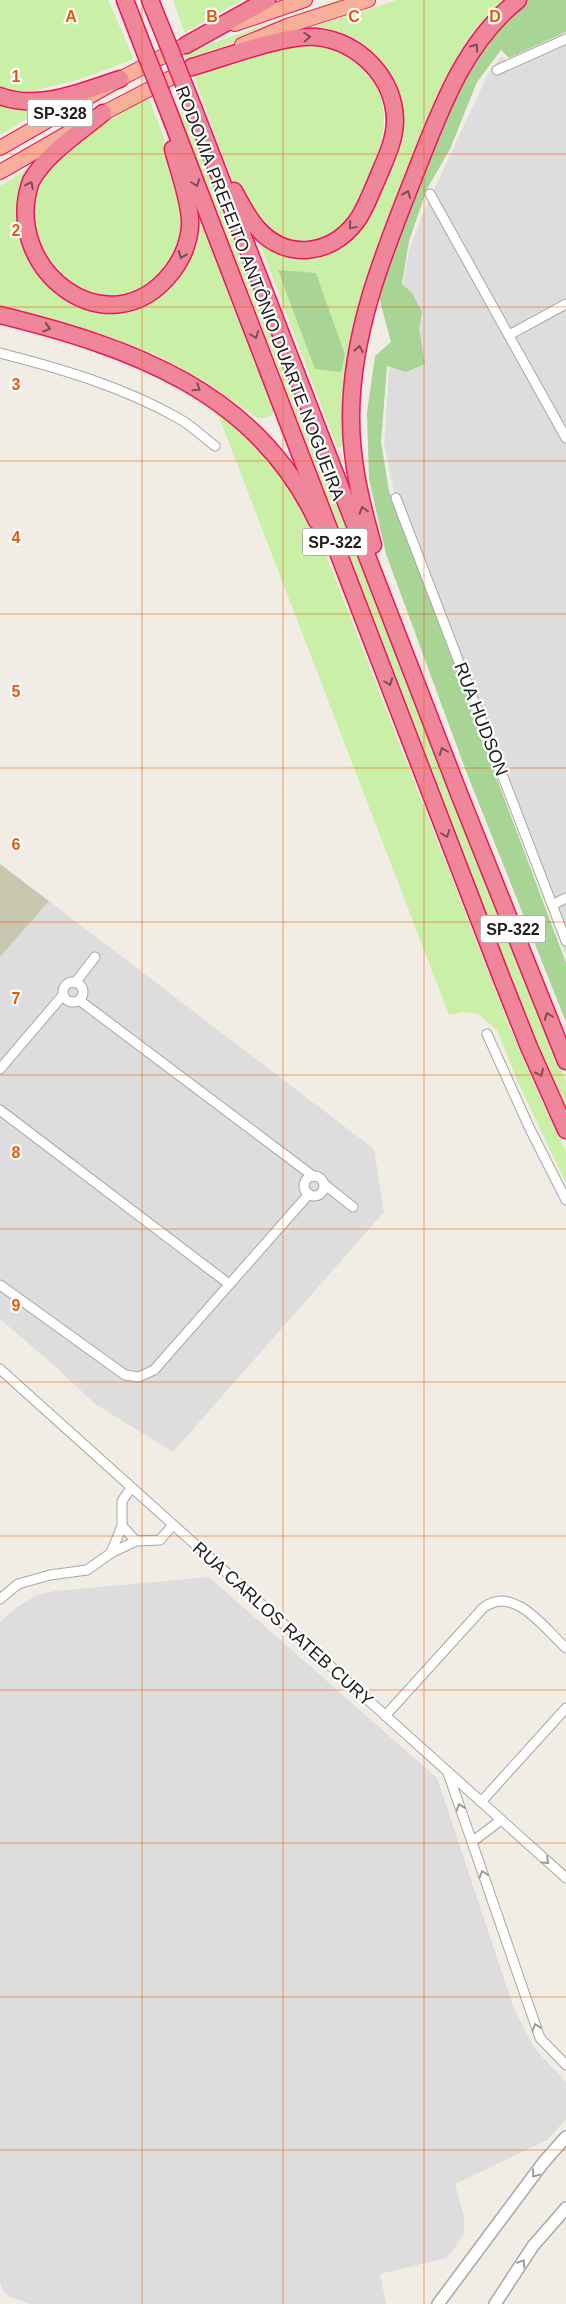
<svg xmlns="http://www.w3.org/2000/svg" width="566" height="2304" font-family="Arial,sans-serif">
<style>
.residential{fill:#dedddd}
.construction{fill:#c7c7b0}
.grass{fill:#caf0a7}
.forest{fill:#a8d496}
.lines{fill:none;stroke-linecap:round;stroke-linejoin:round}
.minor-casing{stroke:#a7a7a7;stroke-width:11}
.tertiary-casing{stroke:#a7a7a7;stroke-width:14}
.trunk-casing{stroke:#ec165d;stroke-width:16}
.motorway-casing{stroke:#ec165d;stroke-width:19}
.minor{stroke:#fff;stroke-width:9}
.tertiary{stroke:#fff;stroke-width:11}
.trunk{stroke:#f7ae9b;stroke-width:14}
.motorway{stroke:#ef8699;stroke-width:16}
.motorway-bridge-casing{stroke:#ec165d;stroke-width:19;stroke-linecap:butt}
.motorway-bridge{stroke:#ef8699;stroke-width:16}
.oneway{stroke:#7d4e56}
.oneway2{stroke:#9b9b9b}
.grid{fill:none;stroke:#e8590c;stroke-width:1;stroke-opacity:0.55}
.labels{text-anchor:middle;dominant-baseline:central;stroke-width:4.5;stroke-linejoin:round;paint-order:stroke}
.shield{fill:#fff;stroke:#636363;stroke-width:1}
.shield-label{font-size:16px;font-weight:bold;fill:#202020}
.street-label{font-size:18px;fill:#202020;stroke:#fff}
.grid-label{font-size:16px;text-anchor:middle;font-weight:bold;fill:#e8590c;stroke:#fff;stroke-width:4.5;stroke-linejoin:round;paint-order:stroke}
</style>
<rect width="100%" height="100%" fill="#f1ede5"/>
<g class="residential">
<polygon points="566,34 566,957 398,512 384,444 389,371 409,250 424,211 489,72 502,56 508,61"/>
<polygon points="49,901 374,1149 384,1212 173,1452 95,1404 56,1367 0,1319 0,957"/>
<polygon points="209,1577 437,1778 514,2009 535,2049 566,2082 566,2119 547,2140 455,2184 464,2216 464,2233 456,2247 446,2258 380,2274 386,2304 31,2304 8,2296 3,2290 0,2282 0,1622 17,1607 37,1595 55,1591"/>
</g>
<polygon class="construction" points="0,864 49,901 0,957"/>
<g class="grass">
<polygon points="0,0 108,0 134,59 84,78 26,93 0,88"/>
<polygon points="173,0 242,0 185,33"/>
<polygon points="337,0 342,0 187,61 184,53"/>
<path d="M397,0H510L388,227L346,444L339,448L337,447L259,242C293,265 307,256 341,242L397,137L379,64L300,31Z"/>
<path d="M293,42C303,43 317,41 327,45C393,68 393,122 370,178C362,196 356,218 341,230C320,247 289,250 268,232C236,207 209,116 194,76L265,49Z"/>
<path d="M148,96L175,167L186,218L178,252L162,275L131,296L76,297L27,235C30,217 32,196 39,179C47,156 125,110 148,96Z"/>
<polygon points="0,103 44,108 0,135"/>
<polygon points="184,111 566,1082 566,1117 548,1078 271,350 178,113"/>
<polygon points="45,158 34,169 21,190 16,223 24,251 40,279 70,305 102,312 129,310 152,300 173,282 190,257 198,220 203,222 276,410 270,416 259,419 204,381 154,354 0,305 0,186"/>
<polygon points="214,404 240,425 304,505 320,539 509,1025 537,1091 566,1151 566,1183 517,1080 497,1030 478,1014 464,1012 449,1015"/>
</g>
<g class="forest">
<polygon points="525,0 566,0 566,32 509,58 501,50 477,82 450,149 427,189 409,241 402,284 412,293 422,312 419,329 425,364 406,372 387,366 381,442 389,491 566,963 566,1022 466,771 386,554 369,479 367,413 375,356 391,342 379,297 402,229 464,69"/>
<polygon points="278,270 316,273 345,355 341,372 315,369"/>
</g>
<g class="lines">
<g class="minor-casing">
<g id="minor">
<polyline points="497,70 566,39"/>
<polyline points="430,194 566,438"/>
<polyline points="509,335 566,304"/>
<path d="M0,353C60,368 123,387 178,418C191,425 203,437 215,446"/>
<polyline points="396,498 566,941"/>
<polyline points="552,905 566,898"/>
<circle cx="73" cy="992" r="10"/>
<polyline points="75,983 95,957"/>
<polyline points="79,1000 313,1176"/>
<polyline points="487,1034 530,1129 566,1200"/>
<polyline points="0,1069 63,995"/>
<polyline points="0,1110 229,1284"/>
<circle cx="314" cy="1186" r="10"/>
<polyline points="324,1184 353,1207"/>
<polyline points="0,1285 125,1375 139,1377 154,1370 309,1194"/>
<polyline points="0,1369 566,1878"/>
<polyline points="122,1526 136,1541"/>
<polyline points="111,1553 122,1526 122,1501 131,1488"/>
<polyline points="0,1599 18,1584 50,1575 87,1570 111,1553 136,1541 160,1540 172,1526"/>
<path d="M385,1716L483,1608C514,1584 545,1629 566,1648"/>
<polyline points="448,1773 540,2038 566,2065"/>
<polyline points="481,1802 566,1708"/>
<polyline points="472,1842 501,1820"/>
</g>
</g>
<g class="tertiary-casing">
<g id="tertiary">
<polyline points="438,2304 543,2163 566,2137"/>
<polyline points="495,2304 533,2246 566,2208"/>
</g>
</g>
<g class="trunk-casing">
<g id="trunk">
<polyline points="235,24 305,0"/>
<polyline points="242,45 290,25 368,0"/>
<polyline points="94,118 188,69"/>
<polyline points="0,148 120,79 181,47"/>
<polyline points="0,172 73,130"/>
</g>
</g>
<g class="motorway-casing">
<g id="motorway">
<polyline points="125,0 145,52"/>
<polyline points="150,0 167,42"/>
<polyline points="186,45 267,0"/>
<path d="M192,67C224,58 285,34 317,37C359,42 394,77 395,120C395,142 384,162 376,182C370,195 365,210 356,222C331,255 287,261 258,229C248,218 241,204 234,191"/>
<path d="M0,96C39,111 83,91 120,79"/>
<polyline points="189,97 460,796 566,1061"/>
<polyline points="166,105 502,979 529,1047 566,1130"/>
<path d="M103,113C79,133 47,153 31,181C0,269 109,353 172,272C183,258 191,238 190,219C188,195 179,172 173,149"/>
<path d="M0,315C130,347 256,391 317,521"/>
<path d="M373,545C361,503 351,462 351,418C351,332 384,252 415,174C440,111 463,44 518,0"/>
</g>
</g>
<use href="#minor" class="minor"/>
<use href="#tertiary" class="tertiary"/>
<use href="#trunk" class="trunk"/>
<use href="#motorway" class="motorway"/>
<g class="motorway-bridge-casing">
<g id="motorway-bridge">
<polyline points="167,42 189,97"/>
<polyline points="145,52 166,105"/>
</g>
</g>
<use href="#motorway-bridge" class="motorway-bridge"/>
</g>
<defs><path id="oneway-chevron" d="M-2-3.5L2.5 0L-2 3.5" fill="none" stroke-width="1.6" stroke-linecap="round" stroke-linejoin="round" transform="scale(1.25)"/></defs>
<g class="oneway">
<use href="#oneway-chevron" transform="translate(307 37) rotate(-3)"/>
<use href="#oneway-chevron" transform="translate(475 47) rotate(-55)"/>
<use href="#oneway-chevron" transform="translate(196 183) rotate(69)"/>
<use href="#oneway-chevron" transform="translate(30 185) rotate(-64)"/>
<use href="#oneway-chevron" transform="translate(407 194) rotate(-68)"/>
<use href="#oneway-chevron" transform="translate(352 226) rotate(130)"/>
<use href="#oneway-chevron" transform="translate(182 255) rotate(112)"/>
<use href="#oneway-chevron" transform="translate(47 328) rotate(17)"/>
<use href="#oneway-chevron" transform="translate(255 335) rotate(69)"/>
<use href="#oneway-chevron" transform="translate(359 349) rotate(-80)"/>
<use href="#oneway-chevron" transform="translate(197 388) rotate(33)"/>
<use href="#oneway-chevron" transform="translate(363 510) rotate(-106)"/>
<use href="#oneway-chevron" transform="translate(389 682) rotate(69)"/>
<use href="#oneway-chevron" transform="translate(443 751) rotate(-111)"/>
<use href="#oneway-chevron" transform="translate(446 834) rotate(69)"/>
<use href="#oneway-chevron" transform="translate(548 1016) rotate(-111)"/>
<use href="#oneway-chevron" transform="translate(540 1073) rotate(66)"/>
</g>
<g class="oneway2">
<use href="#oneway-chevron" transform="translate(460 1807) rotate(-109)"/>
<use href="#oneway-chevron" transform="translate(546 1861) rotate(42)"/>
<use href="#oneway-chevron" transform="translate(483 1874) rotate(-109)"/>
<use href="#oneway-chevron" transform="translate(536 2027) rotate(-109)"/>
<use href="#oneway-chevron" transform="translate(535 2174) rotate(127)"/>
<use href="#oneway-chevron" transform="translate(522 2263) rotate(-57)"/>
</g>
<path class="grid" d="M142,0V2304M283,0V2304M424,0V2304M0,154H566M0,307H566M0,461H566M0,614H566M0,768H566M0,922H566M0,1075H566M0,1229H566M0,1382H566M0,1536H566M0,1690H566M0,1843H566M0,1997H566M0,2150H566"/>
<g class="labels">
<g class="shield">
<rect x="27.5" y="99.5" width="65" height="27" rx="4"/>
<rect x="302.5" y="528.5" width="65" height="27" rx="4"/>
<rect x="480.5" y="915.5" width="65" height="27" rx="4"/>
</g>
<g class="shield-label">
<text x="60" y="113">SP-328</text>
<text x="335" y="542">SP-322</text>
<text x="513" y="929">SP-322</text>
</g>
<g class="street-label">
<text transform="translate(260 293) rotate(69)">RODOVIA PREFEITO ANTÔNIO DUARTE NOGUEIRA</text>
<text transform="translate(481 719) rotate(69)">RUA HUDSON</text>
<text transform="translate(283 1624) rotate(42)">RUA CARLOS RATEB CURY</text>
</g>
</g>
<g class="grid-label">
<text x="71" y="22">A</text>
<text x="212" y="22">B</text>
<text x="354" y="22">C</text>
<text x="495" y="22">D</text>
<text x="16" y="82">1</text>
<text x="16" y="236">2</text>
<text x="16" y="390">3</text>
<text x="16" y="543">4</text>
<text x="16" y="697">5</text>
<text x="16" y="850">6</text>
<text x="16" y="1004">7</text>
<text x="16" y="1158">8</text>
<text x="16" y="1311">9</text>
</g>
</svg>
